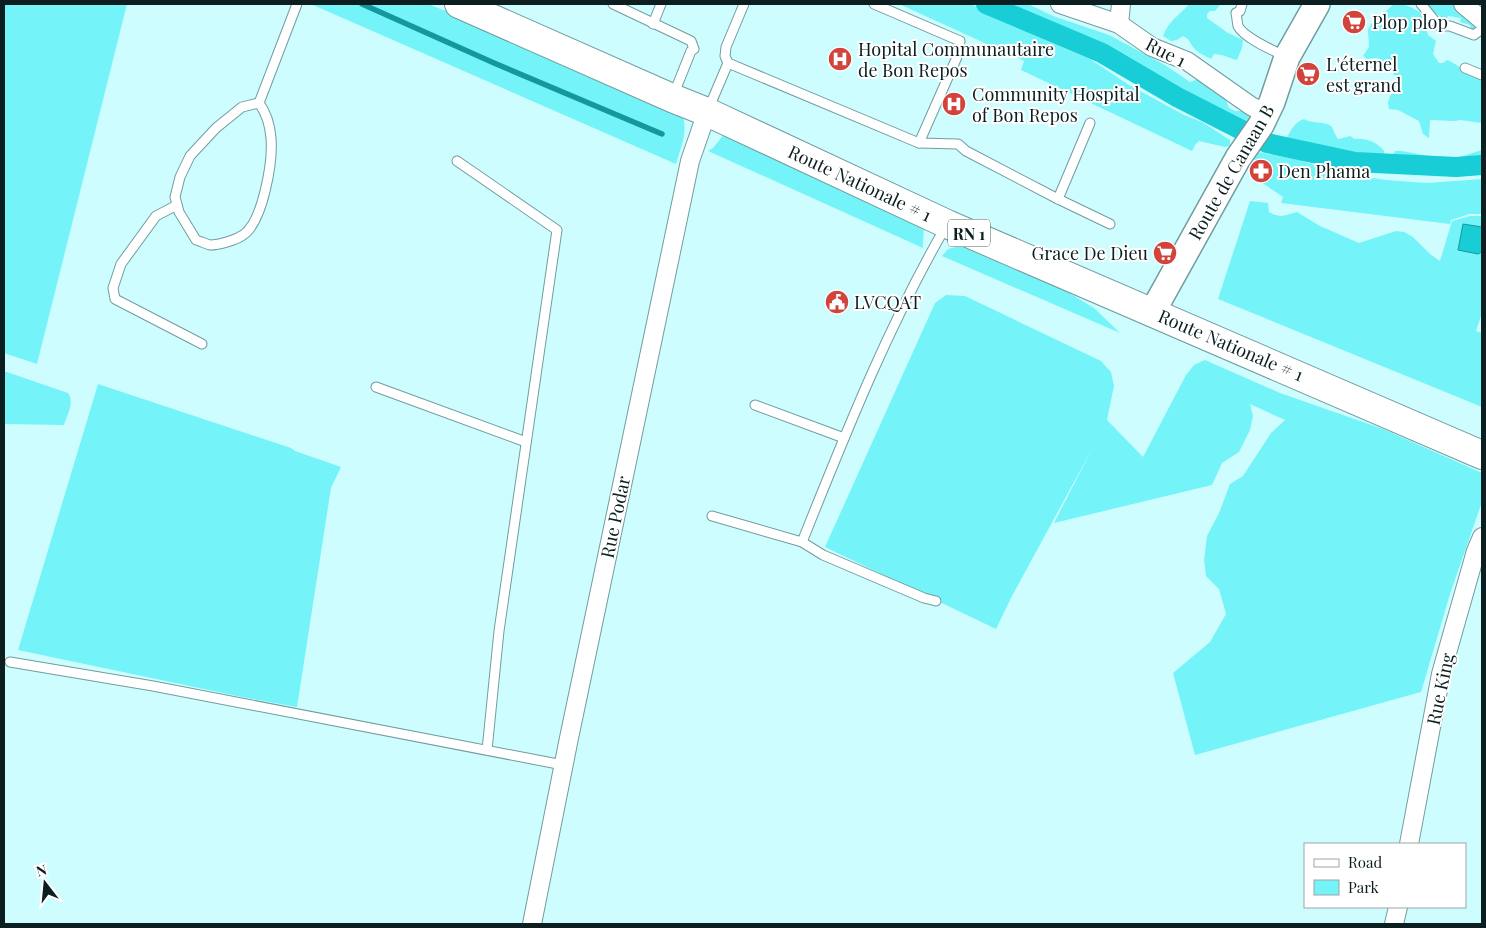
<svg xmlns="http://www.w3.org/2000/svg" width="1486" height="928" font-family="'Playfair Display',serif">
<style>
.green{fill:#74f3f9}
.water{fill:#18cdd5;stroke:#14989e}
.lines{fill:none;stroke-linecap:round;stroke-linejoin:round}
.stream{stroke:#14989e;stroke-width:5.5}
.canal{stroke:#18cdd5;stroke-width:20}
.lane-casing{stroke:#719c9e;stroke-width:11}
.street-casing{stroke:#719c9e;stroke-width:20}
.secondary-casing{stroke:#719c9e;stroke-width:28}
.primary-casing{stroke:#719c9e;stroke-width:30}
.lane{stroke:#fff;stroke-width:9}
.street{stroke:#fff;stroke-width:18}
.secondary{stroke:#fff;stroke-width:25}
.primary{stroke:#fff;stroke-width:28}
.labels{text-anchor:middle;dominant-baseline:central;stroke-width:4;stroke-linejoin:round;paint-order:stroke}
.shield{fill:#fff;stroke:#556262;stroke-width:1}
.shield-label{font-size:16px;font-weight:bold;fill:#0c1e1f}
.poi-label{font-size:18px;fill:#0c1e1f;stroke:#fff;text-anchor:start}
.street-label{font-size:18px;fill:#0c1e1f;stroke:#fff}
</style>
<rect width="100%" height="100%" fill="#cefdff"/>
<g class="green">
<polygon points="4,4 127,4 37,364 4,353"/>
<path d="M314,4H428L519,40L681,109C689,131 682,143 676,164L313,5Z"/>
<polygon points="899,4 971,4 1050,42 1090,59 1129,85 1184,115 1202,122 1230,140 1230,146 1225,147 1199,141 1195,145 1192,151 1021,70 1024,61"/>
<polygon points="1003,4 1028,4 1053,16 1109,35 1165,65 1190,82 1198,79 1225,98 1229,108 1235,111 1248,111 1251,115 1250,120 1245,122 1237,118 1218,113 1198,101 1164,85 1129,64"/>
<path d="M1189,4L1220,5L1215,11H1210L1207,14V18L1228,33L1243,40L1242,48L1237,60C1229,58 1222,54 1214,54L1211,59C1206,56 1198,53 1195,49C1190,44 1190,39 1183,36L1177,40L1171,41L1163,36C1169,20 1179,16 1189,4Z"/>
<path d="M1394,4C1413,4 1421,13 1435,25L1427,31L1428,35L1436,41L1433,54L1439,63H1443L1447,60C1461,65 1466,77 1482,80V123L1460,120L1455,121L1430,120L1429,138L1423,134L1419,121L1398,110L1389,109L1388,103L1390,96L1395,90L1396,78L1389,67L1377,58L1367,59L1363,56L1369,47L1368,30L1371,24Z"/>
<polygon points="1429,4 1454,4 1479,26 1472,33 1470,25 1460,22 1461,18 1448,16 1445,24 1438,22 1440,16 1435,13 1429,8"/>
<path d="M1304,119C1311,124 1328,121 1332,127C1334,131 1335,135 1338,139L1350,136L1355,139C1366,138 1377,142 1384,151V160L1381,169L1350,167L1298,151L1273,148L1269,143L1270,141L1284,142C1290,134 1292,123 1304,119Z"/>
<path d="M725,133L923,226C925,234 922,240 923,248L708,151L713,148Z"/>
<path d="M1482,150V171C1453,173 1421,174 1392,169V158L1395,151H1402L1445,159L1457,158Z"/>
<polygon points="1258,152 1299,160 1340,173 1386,180 1427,183 1482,179 1482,214 1469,214 1451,220 1450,224 1281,203 1283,197 1258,180 1266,169 1254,159"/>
<path d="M1250,201L1268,203L1269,212C1280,219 1286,215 1297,212L1320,226L1359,243L1396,231L1404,232L1413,237L1430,254L1440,261L1452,221L1470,216H1482V313L1476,331L1482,333V368L1481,374L1482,377V407L1218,299Z"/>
<polygon points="960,246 1066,291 1094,308 1120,333 942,256 948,249"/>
<polygon points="946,295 965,296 1101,361 1111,372 1114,386 1107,420 1143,457 1186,375 1194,365 1205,360 1280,393 1383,429 1482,473 1482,502 1450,594 1421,692 1195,755 1173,673 1210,642 1226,614 1219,589 1206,576 1204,560 1207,536 1219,513 1230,484 1243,476 1271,433 1285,420 1250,404 1253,416 1250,430 1239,452 1222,463 1212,485 1054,523 1093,447 1011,598 996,629 825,547 935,303"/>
<path d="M4,371L68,393C75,403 67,415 64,425L4,424Z"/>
<polygon points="98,384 291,448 295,451 341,467 331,488 297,707 242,697 18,650"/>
</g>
<polygon class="water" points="1463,224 1482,227 1482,252 1478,254 1458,250"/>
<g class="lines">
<polyline class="stream" points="362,4 494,63 662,134"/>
<polyline class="canal" points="986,4 1102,53 1177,97 1267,143 1355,162 1456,167 1482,165"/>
<g class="lane-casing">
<g id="lane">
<polyline points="613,4 691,41 694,49 691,51 673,96"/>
<polyline points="874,4 960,41 957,57 919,143"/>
<path d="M1242,4L1240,11L1236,13C1237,17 1237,22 1238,26C1244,38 1274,51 1287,57"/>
<polyline points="1421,4 1439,26 1450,26 1474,35 1482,29"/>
<polyline points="653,24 661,4"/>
<polyline points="728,63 725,56 726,47 744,4"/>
<polyline points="1465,68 1482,75"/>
<path d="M259,103C267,114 270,125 271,138C273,161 263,222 243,235C236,240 219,245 210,245C206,244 200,241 196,240L179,212L175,197L180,177L190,156L216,128L242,107Z"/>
<polyline points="259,103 297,4"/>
<polyline points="708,110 728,63 919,143 958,144 966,151 1058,199 1110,224"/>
<polyline points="457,161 557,230 499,631 487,750"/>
<polyline points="1058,199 1090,123"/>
<polyline points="177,205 156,216 121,264 113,288 115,299 202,344"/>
<polyline points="376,387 526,442"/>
<polyline points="755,405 844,438"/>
<path d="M712,516L802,542C845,435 888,326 946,226"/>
<polyline points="802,542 823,555 924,598 936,601"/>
<polyline points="10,662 153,686 563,765"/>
</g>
</g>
<g class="street-casing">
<g id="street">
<polyline points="1060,4 1119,24 1152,47 1187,61 1251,106 1267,114"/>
<polyline points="1463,4 1482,20"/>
<polyline points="1119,24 1121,4"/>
<polyline points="1409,844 1441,674 1476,551 1482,537"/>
<polyline points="532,924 569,738 690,161 707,112"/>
<polyline points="1394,924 1398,907"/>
</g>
</g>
<g class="secondary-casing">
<polyline id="secondary" points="1153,311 1238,158 1261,125 1272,102 1287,57 1317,4"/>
</g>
<g class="primary-casing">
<polyline id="primary" points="459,4 672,98 707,112 947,224 1482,455"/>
</g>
<use href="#lane" class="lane"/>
<use href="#street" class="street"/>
<use href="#secondary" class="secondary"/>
<use href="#primary" class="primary"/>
</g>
<defs>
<g id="supermarket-disc" transform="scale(1.25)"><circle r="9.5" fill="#d2433c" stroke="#fff"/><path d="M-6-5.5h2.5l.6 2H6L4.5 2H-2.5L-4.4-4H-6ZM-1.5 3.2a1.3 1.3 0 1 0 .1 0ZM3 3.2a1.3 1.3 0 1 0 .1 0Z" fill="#fff"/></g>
<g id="hospital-disc" transform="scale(1.25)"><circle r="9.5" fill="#d2433c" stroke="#fff"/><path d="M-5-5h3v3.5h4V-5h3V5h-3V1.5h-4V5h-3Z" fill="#fff"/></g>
<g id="pharmacy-disc" transform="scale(1.25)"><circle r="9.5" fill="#d2433c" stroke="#fff"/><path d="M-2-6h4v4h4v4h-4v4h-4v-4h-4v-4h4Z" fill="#fff"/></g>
<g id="civic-disc" transform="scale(1.25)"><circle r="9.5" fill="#d2433c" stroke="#fff"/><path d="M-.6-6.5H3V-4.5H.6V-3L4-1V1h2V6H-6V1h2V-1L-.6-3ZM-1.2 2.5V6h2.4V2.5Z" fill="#fff"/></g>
</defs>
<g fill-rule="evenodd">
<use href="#supermarket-disc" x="1354" y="22"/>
<use href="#hospital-disc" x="840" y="59"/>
<use href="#supermarket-disc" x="1308" y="74"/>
<use href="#hospital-disc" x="954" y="104"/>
<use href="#pharmacy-disc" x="1261" y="171"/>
<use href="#supermarket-disc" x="1165" y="253"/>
<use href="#civic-disc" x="837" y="302"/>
</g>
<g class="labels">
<rect class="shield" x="948" y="219.5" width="42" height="27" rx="4"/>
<g class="shield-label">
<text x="969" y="233">RN 1</text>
</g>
<g class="poi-label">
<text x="1372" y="22">Plop plop</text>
<text x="858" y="49">Hopital Communautaire<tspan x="858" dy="21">de Bon Repos</tspan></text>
<text x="1326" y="64">L'éternel<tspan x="1326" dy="21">est grand</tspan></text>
<text x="972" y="94">Community Hospital<tspan x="972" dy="21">of Bon Repos</tspan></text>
<text x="1278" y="171">Den Phama</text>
<text x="1148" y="253" text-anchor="end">Grace De Dieu</text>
<text x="854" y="302">LVCQAT</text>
</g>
<g class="street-label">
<text transform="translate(1166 52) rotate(27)">Rue 1</text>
<text transform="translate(1231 172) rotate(-60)">Route de Canaan B</text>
<text transform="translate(860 183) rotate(25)">Route Nationale # 1</text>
<text transform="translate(1231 345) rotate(23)">Route Nationale # 1</text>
<text transform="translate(615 517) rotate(-78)">Rue Podar</text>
<text transform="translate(1440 689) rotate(-78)">Rue King</text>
</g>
</g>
<rect width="1486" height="928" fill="none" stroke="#0c1e1f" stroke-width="10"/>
<rect x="1304" y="843" width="162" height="65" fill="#ffffff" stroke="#9ea5a5"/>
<rect x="1314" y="859" width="25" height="8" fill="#ffffff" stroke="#9ea5a5"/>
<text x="1348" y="868" font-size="15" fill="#0c1e1f">Road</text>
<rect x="1314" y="880" width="25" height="15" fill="#74f3f9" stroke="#9ea5a5"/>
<text x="1348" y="893" font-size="15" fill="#0c1e1f">Park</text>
<g transform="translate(45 883) rotate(344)" stroke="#ffffff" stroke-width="4" paint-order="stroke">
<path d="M0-4L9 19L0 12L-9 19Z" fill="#0c1e1f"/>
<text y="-8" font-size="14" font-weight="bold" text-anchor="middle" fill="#0c1e1f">N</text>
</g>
</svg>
